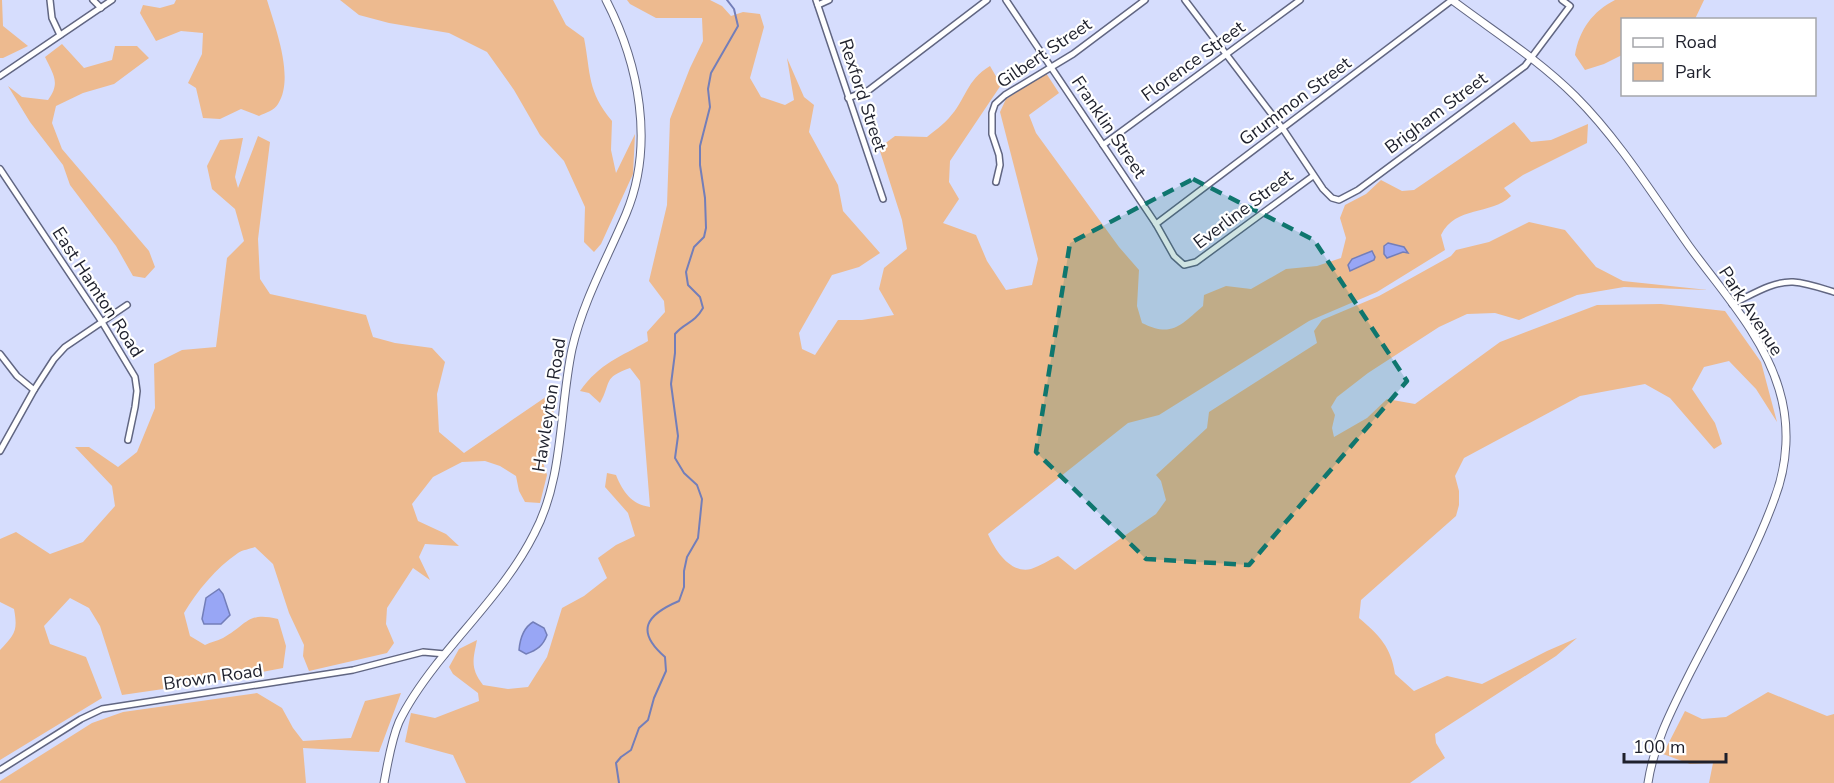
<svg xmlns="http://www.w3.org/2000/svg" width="1834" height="783" font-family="'Nunito Sans',sans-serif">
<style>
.green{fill:#edba8f}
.water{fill:#98a6f5;stroke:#737eb9;stroke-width:1.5}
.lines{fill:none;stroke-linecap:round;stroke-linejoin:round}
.stream{stroke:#737eb9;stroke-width:2}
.minor-casing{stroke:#616682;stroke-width:8}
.tertiary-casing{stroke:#616682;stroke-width:9}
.minor{stroke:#fff;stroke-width:5}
.tertiary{stroke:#fff;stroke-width:7}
.marked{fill:#0f766e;fill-opacity:0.2;stroke:#0f766e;stroke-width:4.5;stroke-dasharray:12 8;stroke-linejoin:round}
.labels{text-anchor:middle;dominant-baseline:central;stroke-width:4.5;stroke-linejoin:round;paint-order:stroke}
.street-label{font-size:18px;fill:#1e202c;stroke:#fff}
</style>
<rect width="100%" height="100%" fill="#d6ddfd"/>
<g class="green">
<polygon points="0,0 2,0 3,26 28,46 3,58 0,58"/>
<path d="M176,0H267C275,27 295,78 278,104C275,110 265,113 259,116L241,109L220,119L203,118L196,88L188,83L202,54L203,33L181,31L156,41L140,13L143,5L160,8L174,4Z"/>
<path d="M340,0H553L566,25L584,38C591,74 587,91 612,121L611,150L616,173L635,134L633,174L601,244L594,252L584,242L585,207L564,161L540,135L514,90L487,52L449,33L389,23L359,15Z"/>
<path d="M627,0H710L722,6L731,16L743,12L760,14L764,27L750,78L761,97L785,105L794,100L787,58L804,97L814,105L809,132L838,185L843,211L880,253L859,267L832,275L799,333L802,349L815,355L838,320H862L894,315L879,289L884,268L907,249L902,220L879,148L895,136L927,137C934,131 943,125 949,118C966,100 966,80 990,66L1001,85L950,161L949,182L959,199L943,223L976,235L987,261L1006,290L1032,285L1038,259L1000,112L1006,99L1046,73L1059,93L1029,115L1036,133L1119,247L1139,270L1137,306L1142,323C1172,338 1181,325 1203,306L1204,295L1226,286L1251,289L1286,269L1317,266L1341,258L1346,238L1340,218L1345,205L1366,194L1381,180L1402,191L1414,190L1514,122L1531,142L1551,140L1588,124L1587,143L1523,175L1504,188L1511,196C1490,216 1456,205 1441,235L1445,250L1377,292L1309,321L1159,415L1128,423L988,534C995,550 1010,574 1031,569C1040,566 1049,560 1058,556L1075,570L1156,514L1166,500L1161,481L1156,475L1207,428L1209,412L1317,343L1314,331L1322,320L1379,296L1451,256L1456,250L1489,242L1529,222L1565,230L1596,267L1623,281L1708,290L1624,287L1577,295L1519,320L1495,313L1467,314L1439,327L1368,373L1337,397L1331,407L1335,415L1332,428L1334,437L1367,418L1387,399L1415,404L1500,342L1597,305L1661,304L1725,311L1761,362L1777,422L1756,389L1729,361L1704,367L1692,389L1715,423L1722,444L1714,449L1670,398L1645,384L1580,396L1464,458L1455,476L1459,491V505L1456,516L1361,600L1359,618C1380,636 1391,647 1395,674L1414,691L1447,676L1482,684L1547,651L1577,638L1556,656L1435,734L1436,743L1445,758L1410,783H466L453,755L405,742L411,713L435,718L479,701L478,693L453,674L449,667L459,649L477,640C473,660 470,668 483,685L508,689L528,687L547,657L562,608L584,596L607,578L598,558L616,545L635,536L628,513L605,487L607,473L616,475C623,492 631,504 650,507L640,381L630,368C602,378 612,382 600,403L589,393L580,391C600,363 620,357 648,341L647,332L665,312L664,301L649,281L667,205L670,119L690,68L703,41L702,18H656L630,4Z"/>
<path d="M1615,0H1704L1695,19L1622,20V55L1604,64L1585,70L1575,55C1579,30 1593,11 1615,0Z"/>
<path d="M62,44L84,68L112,60L115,46H137L149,58L114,84L83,93L56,106L52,123L62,149L149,251L155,267L145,278L133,276L116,246L70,185L63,165L30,122L8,86L22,97L48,100C61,83 53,74 45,57Z"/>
<path d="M258,136L270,142L258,239L260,279L270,294L366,315L373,337L395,343L432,348L445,362L437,394L439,432L464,453L556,390L553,417L541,456L547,475L540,503L525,502L519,491L516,476L500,466L485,461L462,462L433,477L412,504L418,521L446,534L459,546L425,544L419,557L430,580L413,568L387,608L386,624L394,643L387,653L309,671L303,656L304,645L289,613L273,564L255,547C250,549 242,550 238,553C216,568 197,591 184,613L190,636L205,645C211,642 217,641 223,638C247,625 247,611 278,619L286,646L283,668L198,684L122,695L100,626L89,608L70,598L44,626L50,644L86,657L102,698L0,760V650C15,634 18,631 14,609L0,602V539L16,532L50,554L83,542L115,506L112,486L75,447H89L118,467L137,452L155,408L154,364L182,350L216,347L227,258L244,241L235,209L212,189L207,166L220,140L243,138L235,177L238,188Z"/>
<polygon points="1768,692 1827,716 1834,714 1834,783 1709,783 1713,763 1690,764 1663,754 1685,711 1702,719 1726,717"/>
<polygon points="257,693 282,708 293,728 303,741 351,738 365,701 401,693 379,752 303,748 306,783 0,783 0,781 92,723 123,712"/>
</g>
<g class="water">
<polygon points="1388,243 1404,247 1408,253 1403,252 1387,258 1384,254 1384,246"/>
<polygon points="1372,251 1375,257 1374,260 1350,271 1348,265 1352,259"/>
<polygon points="219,589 223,594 230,615 221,624 204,624 202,619 206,598"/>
<path d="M533,622L544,628L547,635C543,646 537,650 526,654L519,650C520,639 523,628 533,622Z"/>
</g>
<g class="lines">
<path class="stream" d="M619,783L616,763L621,757L631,750L639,728L648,720L654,698L666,671L665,657C635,631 646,615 679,601L684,587V571L687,557L698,538L702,499L697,485L684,473L675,458L678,436L671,384L675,353V334C685,322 694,324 703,308L700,297L688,285L686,272L694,247L704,237L706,228L705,198L700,165V146L710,107L708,89L711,73L738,26L734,9L727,0"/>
<g class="minor-casing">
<g id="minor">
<polyline points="50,0 52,18 60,35"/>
<polyline points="93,0 101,8"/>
<polyline points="816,0 883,199"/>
<polyline points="1006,0 1156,224 1174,256 1184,265 1196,262 1313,176"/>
<polyline points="1185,0 1283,129 1323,189 1332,198 1339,200 1358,190 1525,66 1570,6 1562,0"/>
<polyline points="818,5 829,0"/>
<polyline points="0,76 112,0"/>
<polyline points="848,98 869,90 987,0"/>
<polyline points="1103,145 1300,0"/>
<polyline points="0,169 102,322 135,377 137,391 135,407 128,440"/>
<polyline points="996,182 1000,165 999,155 992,134 992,113 995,104 1005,95 1073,54 1145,0"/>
<polyline points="1156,224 1452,0"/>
<path d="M1732,304C1750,296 1772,281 1793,282C1807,283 1821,288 1834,292"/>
<polyline points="0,354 17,376 34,390"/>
<polyline points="0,451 34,390 54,359 65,347 127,305"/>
<polyline points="0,770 81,719 102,709 353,670 423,652 445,654"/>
</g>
</g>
<g class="tertiary-casing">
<g id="tertiary">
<path d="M1452,0C1493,31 1538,59 1575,96C1619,140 1653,195 1689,246C1721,290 1763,335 1779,389C1790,425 1788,464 1774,500C1753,558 1718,618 1690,673C1672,709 1654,743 1648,783"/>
<path d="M384,783C388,762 391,741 399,722C409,701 422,683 436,665C469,623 510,582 534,534C564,478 559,410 572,349C583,301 607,259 626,214C655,145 639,64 606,0"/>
</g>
</g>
<use href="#minor" class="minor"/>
<use href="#tertiary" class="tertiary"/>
</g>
<path class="marked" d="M1193,179L1314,240L1407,381L1249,565L1146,559L1036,452L1070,243Z"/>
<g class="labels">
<g class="street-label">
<text transform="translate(1044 53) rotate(-34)">Gilbert Street</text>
<text transform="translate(1193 61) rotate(-36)">Florence Street</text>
<text transform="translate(863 95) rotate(72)">Rexford Street</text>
<text transform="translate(1295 101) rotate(-37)">Grummon Street</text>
<text transform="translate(1436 113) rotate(-37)">Brigham Street</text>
<text transform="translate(1109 127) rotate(56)">Franklin Street</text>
<text transform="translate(1243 209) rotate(-37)">Everline Street</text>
<text transform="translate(98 292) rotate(57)">East Hamton Road</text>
<text transform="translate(1751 311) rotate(57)">Park Avenue</text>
<text transform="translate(549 405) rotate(-81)">Hawleyton Road</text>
<text transform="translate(213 677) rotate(-8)">Brown Road</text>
</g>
</g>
<rect x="1621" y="18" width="195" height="78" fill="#ffffff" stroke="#a5a6ab" stroke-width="1.5"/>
<rect x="1633" y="38" width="30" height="9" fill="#ffffff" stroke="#a5a6ab" stroke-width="1.5"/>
<text x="1675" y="48" font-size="18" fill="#1e202c">Road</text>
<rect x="1633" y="63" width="30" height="18" fill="#edba8f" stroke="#a5a6ab" stroke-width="1.5"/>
<text x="1675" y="78" font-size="18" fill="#1e202c">Park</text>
<path d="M1624 753v9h102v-9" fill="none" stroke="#1e202c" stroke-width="3"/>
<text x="1633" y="753" font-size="18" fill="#1e202c" stroke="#ffffff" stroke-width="4.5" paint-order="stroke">100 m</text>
</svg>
